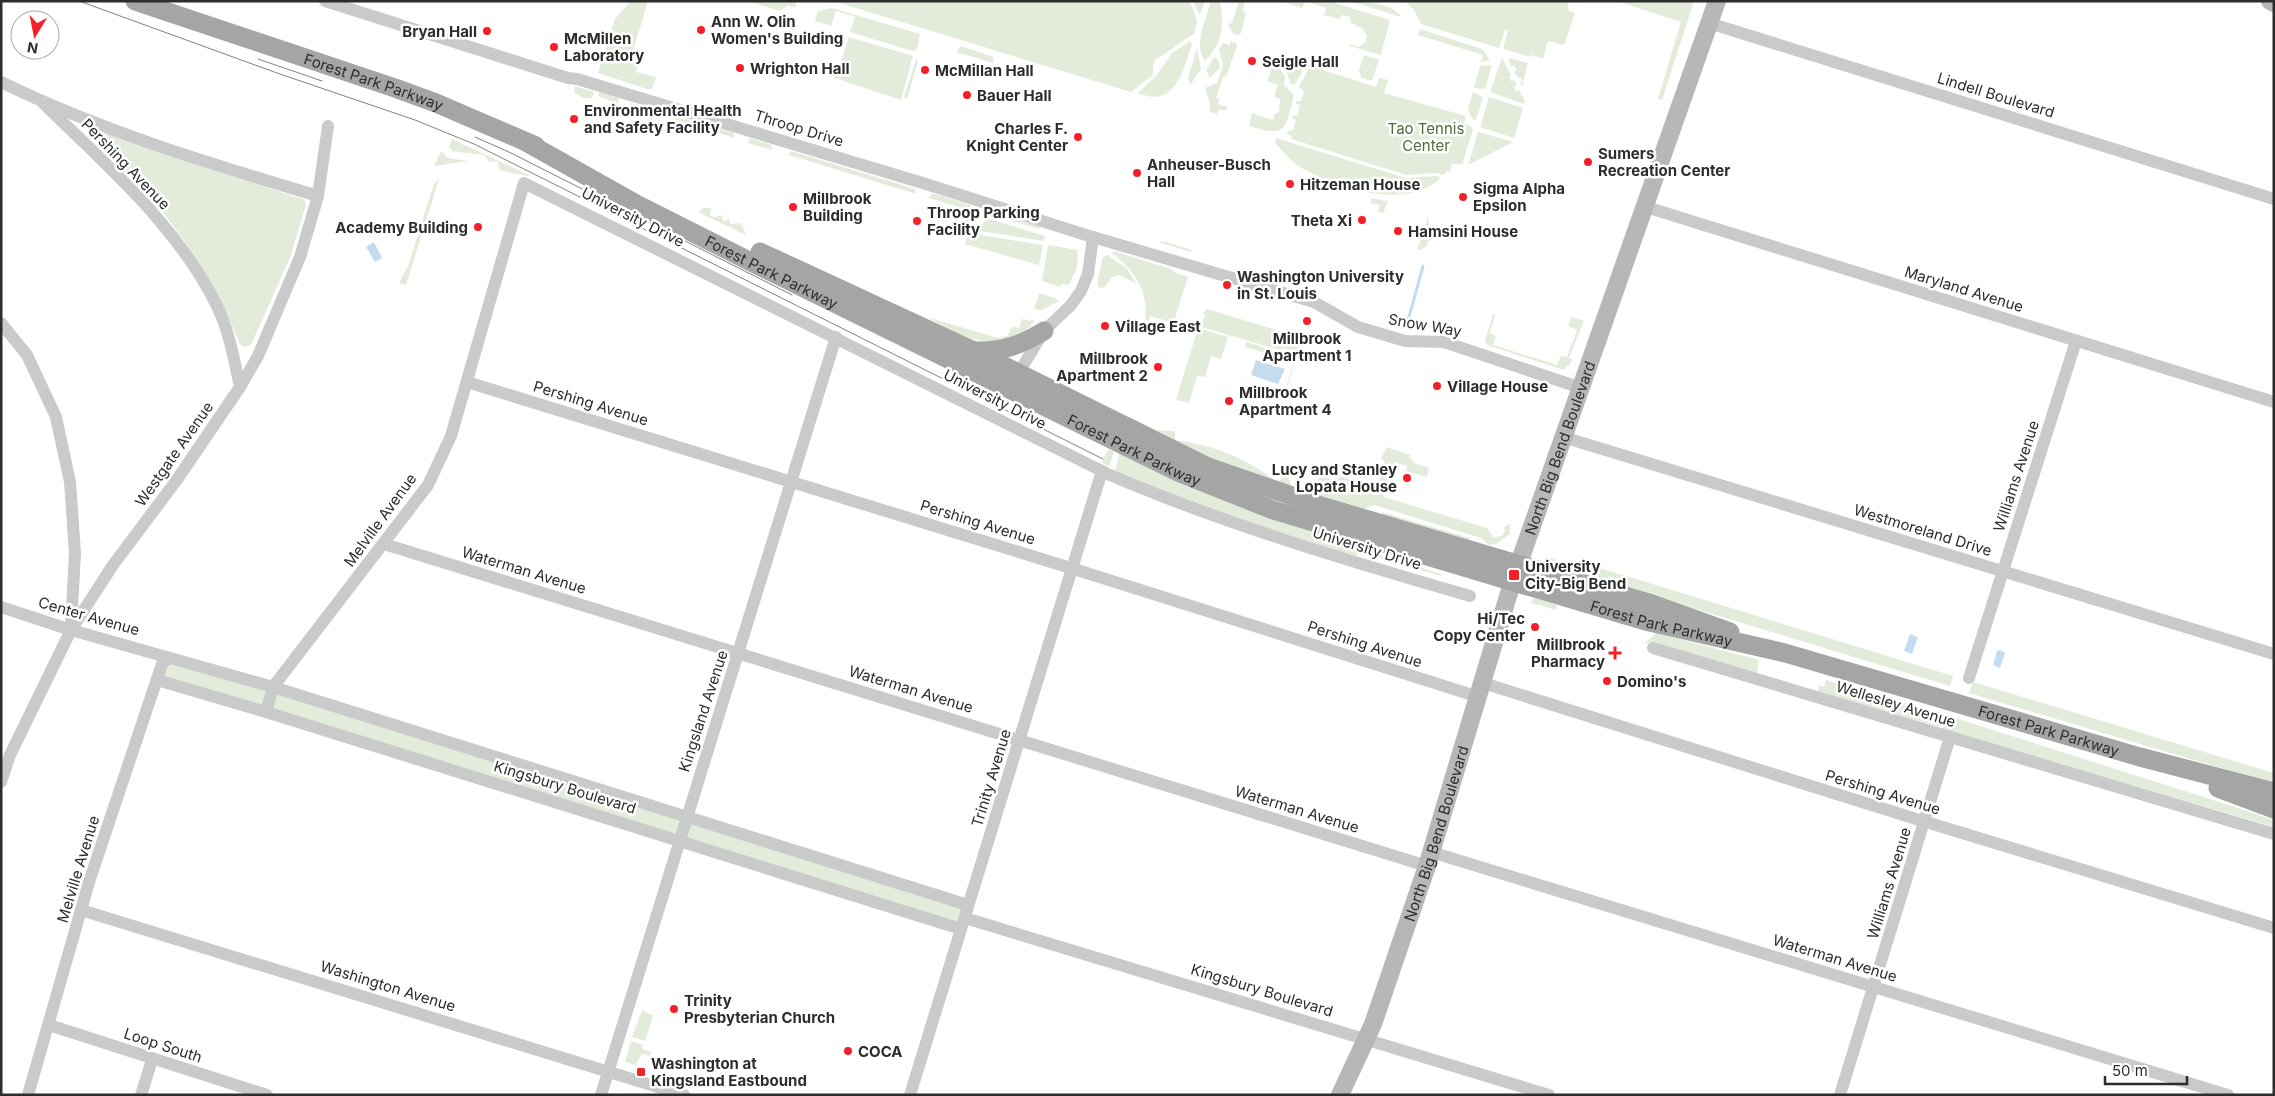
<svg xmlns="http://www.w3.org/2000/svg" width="2275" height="1096" font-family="Inter,sans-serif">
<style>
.green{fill:#e3ecda}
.water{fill:#c4dcee}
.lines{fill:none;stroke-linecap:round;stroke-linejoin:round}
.stream{stroke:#c4dcee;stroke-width:3}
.minor{stroke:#cacaca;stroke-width:12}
.secondary{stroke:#b7b7b7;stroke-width:18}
.primary{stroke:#a5a5a5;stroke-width:19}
.tram{stroke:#828282;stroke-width:1}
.poi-dot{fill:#f42029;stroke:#fff;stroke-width:2}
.labels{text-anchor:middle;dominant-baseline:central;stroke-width:5;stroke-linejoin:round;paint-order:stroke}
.poi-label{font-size:15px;font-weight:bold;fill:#2d2d2d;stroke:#fff;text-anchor:start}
.street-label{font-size:15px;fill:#2d2d2d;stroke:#fff}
.park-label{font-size:15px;fill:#4f6d37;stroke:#fff}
</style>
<rect width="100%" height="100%" fill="#fff"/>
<g class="green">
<polygon points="631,1 648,1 633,51 641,54 636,72 656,77 652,89 647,89 598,73 615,19"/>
<polygon points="748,1 797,1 795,7 787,6 780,11"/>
<path d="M833,1H1190L1197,21L1194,34C1180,42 1169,52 1156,59L1153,65V75L1131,92Z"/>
<polygon points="1193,1 1205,1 1200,15"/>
<path d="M1211,1H1220C1224,25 1223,43 1205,61C1193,45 1206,19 1211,1Z"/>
<polygon points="1239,1 1245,1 1243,12 1246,13 1241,33 1238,35 1233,34 1228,24 1232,23"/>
<polygon points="1280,1 1328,1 1390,20 1381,55 1350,46 1351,44 1358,47 1365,43 1367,36 1363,29 1351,23 1350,17 1343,15 1339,19 1324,15 1326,8 1305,1 1302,8"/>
<path d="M1349,1C1363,1 1393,3 1401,17Z"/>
<polygon points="1405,1 1567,1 1569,11 1575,13 1564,45 1548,41 1543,59 1531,55 1530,57 1503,49 1508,30 1505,30 1499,48 1421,24 1414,10"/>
<polygon points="1617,1 1694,1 1662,100 1658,99 1681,22"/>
<polygon points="832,8 920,34 917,50 912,51 850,32 855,17 836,11 831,26 815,21 818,11"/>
<polygon points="1420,29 1482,49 1490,60 1481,62 1483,55 1418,35"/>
<polygon points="849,37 913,56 901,100 835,78"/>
<path d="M1190,41L1192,44C1183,70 1176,109 1138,93L1156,76L1172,53Z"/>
<polygon points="1231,41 1236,43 1237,46 1226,77 1223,77 1216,99 1219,99 1218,104 1227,107 1227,110 1218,110 1217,114 1210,112 1210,104 1205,88 1217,83 1223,65 1219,50 1223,43 1230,45"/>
<polygon points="960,46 994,57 993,63 957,52"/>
<polygon points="1197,48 1201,69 1190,85 1188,78"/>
<polygon points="1364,55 1379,60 1372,81 1361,78 1359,70"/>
<polygon points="1214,57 1219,60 1220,68 1210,78 1206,70"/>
<polygon points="1502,58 1511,75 1509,77 1511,81 1514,80 1517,85 1514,87 1516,91 1519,90 1525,101 1524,104 1490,92"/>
<polygon points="1510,58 1528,63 1522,86 1520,83 1523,81 1520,77 1518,78 1514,71 1517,70 1514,65 1512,67 1508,60"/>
<path d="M1289,59L1297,60L1303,65L1301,75L1294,85L1290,83C1290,74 1280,66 1289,59Z"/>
<polygon points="916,60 918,61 907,99 904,97"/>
<path d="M1275,60L1285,77L1284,85L1294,95C1285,130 1287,138 1249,126L1252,113L1273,120L1275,114L1279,112L1280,99L1274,97L1278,85L1267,81Z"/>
<polygon points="1492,65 1485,89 1474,88 1480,66"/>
<polygon points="1310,66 1376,87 1379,78 1388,80 1384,93 1466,116 1464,123 1470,126 1473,130 1462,164 1452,164 1450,172 1447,171 1445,175 1436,173 1406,175 1291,139 1292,136 1287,134 1288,131 1293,130 1296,120 1292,118 1292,116 1297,116 1300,105 1296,104 1296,101 1301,101 1304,91 1299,87"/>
<polygon points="575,86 594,92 592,98 583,98 574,92"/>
<polygon points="599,92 619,98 618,104 598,96"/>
<polygon points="1473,92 1483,97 1476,120 1472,119 1468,109"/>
<polygon points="1489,97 1523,108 1514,138 1480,127"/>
<polygon points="631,103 734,133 735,138 630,106"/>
<path d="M94,132H102L305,200L306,205L290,258L251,345L244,347L240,344C208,266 161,200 97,144L94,139Z"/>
<polygon points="1479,132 1513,142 1468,165 1478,132"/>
<polygon points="750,138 772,145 772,150 748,143"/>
<path d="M1276,138L1406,178L1438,176L1440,179C1403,210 1338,189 1300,167C1291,162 1283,151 1275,143Z"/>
<polygon points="452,139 533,177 499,170 498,161 489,162 484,155 452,151 449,146"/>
<polygon points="441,151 448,158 468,161 434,166"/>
<polygon points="791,151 915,189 916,194 789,155"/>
<polygon points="439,179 406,285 399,283 408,266 434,184"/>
<polygon points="1311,179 1328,186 1327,189 1321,187 1316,192 1310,190"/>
<polygon points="932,193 973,206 968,220 974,222 976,215 983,217 965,228 963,228 968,210 929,198"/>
<polygon points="1371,198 1388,201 1383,213 1378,212 1380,205 1371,203"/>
<polygon points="704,208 711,208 710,216 716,217 722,215 723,221 729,219 730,224 741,223 746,235 698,212"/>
<polygon points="997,213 1040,227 1039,229 996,216"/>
<polygon points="1428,217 1431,240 1428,241 1426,247 1417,251"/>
<polygon points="989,219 1045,236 1044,241 973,230"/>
<polygon points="969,233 1043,245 1039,265 965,244"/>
<polygon points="1163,241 1189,249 1194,253 1158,242"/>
<polygon points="1048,245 1078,250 1077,267 1069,285 1061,284 1060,287 1042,281"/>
<path d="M1114,251L1171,269L1176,273L1188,277L1174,321L1170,320V322L1150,316L1148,321L1145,319C1149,291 1134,270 1112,253Z"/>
<polygon points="1107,255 1126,268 1137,284 1119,275 1111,278 1105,287 1100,288 1097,284 1103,257"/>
<polygon points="1039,293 1055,298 1059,301 1042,310 1034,309"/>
<polygon points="1207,309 1299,337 1301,341 1297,353 1290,353 1285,348 1280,350 1198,326 1206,315 1203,314"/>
<polygon points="1493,314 1495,315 1490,333 1496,336 1493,345 1557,365 1561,356 1567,357 1577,330 1568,326 1571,317 1584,321 1569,358 1572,359 1569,366 1566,366 1564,370 1487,345 1485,341"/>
<path d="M927,317L998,338L1007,336L1013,326L1019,328L1022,319L1030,321L1031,319L1034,321C1029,329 1024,332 1016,336C984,352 955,332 927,317Z"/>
<polygon points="1198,328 1228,337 1221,359 1211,356 1205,377 1197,376 1189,403 1176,400"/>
<polygon points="1246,342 1296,357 1286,392 1234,377 1282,390 1286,388 1294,361 1245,347"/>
<path d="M1130,417L1155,430L1175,431V440C1214,445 1246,458 1277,482L1285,476L1289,479L1291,485C1273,491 1149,430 1126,418Z"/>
<polygon points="1387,447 1410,455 1409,458 1413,460 1413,463 1429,468 1427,477 1406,471 1407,466 1394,462 1384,497 1487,528 1493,537 1502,536 1505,531 1504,527 1510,524 1510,534 1496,544 1489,545 1481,538 1374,505 1365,509 1312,494 1312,488 1321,475 1337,482 1339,476 1353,480 1351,485 1370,491 1371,487 1377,489 1385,461 1381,459"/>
<polygon points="1108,449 1114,452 1109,467 1102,462"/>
<polygon points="1120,451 1353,546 1441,574 1441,576 1359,552 1358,556 1342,552 1213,511 1115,471"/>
<polygon points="1382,512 1469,538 1469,540 1382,515"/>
<polygon points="1550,558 1572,565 1571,571 1549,565"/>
<polygon points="1587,564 1953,676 1950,686 1596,579 1597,572 1586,568"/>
<polygon points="1534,598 1557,605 1556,610 1532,603 1531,601"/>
<polygon points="1656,633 1759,660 1757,674 1645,643"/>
<polygon points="168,658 968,905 961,929 157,680"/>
<polygon points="1826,680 1943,714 1940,727 1818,692 1819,685 1824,687"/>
<polygon points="1973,682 2274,773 2274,784 1969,693"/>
<polygon points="1946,715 2235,807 2274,820 2274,827 1942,729"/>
<polygon points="642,1010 653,1016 645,1041 632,1037"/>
<polygon points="631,1041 643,1045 642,1049 651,1052 650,1056 642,1054 636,1065 625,1062"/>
</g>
<g class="water">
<polygon points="374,242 382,258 375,262 366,247"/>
<polygon points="1256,360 1285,369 1278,384 1251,375"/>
<polygon points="1910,634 1918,637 1912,654 1904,651"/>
<polygon points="2001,650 2005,653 2000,668 1993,665 1997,651"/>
</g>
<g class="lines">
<polyline class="stream" points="1400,327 1409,317 1423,266"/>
<g class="minor">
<polyline points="325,1 568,78 577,79 926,184 1086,235 1314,302 1358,327 1405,341 1444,342 1581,388"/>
<polyline points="1709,23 2274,199"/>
<path d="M1,82C101,131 211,164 318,196"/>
<path d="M43,103C105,164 176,224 216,304C229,330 234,359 240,387"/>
<polyline points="1646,207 2274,402"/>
<polyline points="1,323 27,355 56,417 70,482 75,553 71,628"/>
<polyline points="1015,379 1044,331 1071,305 1081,291 1088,274 1093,237"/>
<polyline points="467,382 1074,569 1479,697"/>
<polyline points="1563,437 2274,654"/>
<polyline points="384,544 1427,866"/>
<polyline points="1,607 71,630 273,687 968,905"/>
<polyline points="1653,648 2274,834"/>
<polyline points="1969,678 2076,341"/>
<polyline points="157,680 266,712 961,929"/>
<polyline points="1483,683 1913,818 2274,928"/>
<path d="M266,712L273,687L428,485L451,436L524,183L1110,475C1227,525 1349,561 1470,596"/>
<polyline points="1,782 10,755 71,630 113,565 176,481 240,387 258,356 300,257 318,196 328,126"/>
<polyline points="1431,852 2228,1095"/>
<polyline points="81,910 684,1095"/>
<polyline points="965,918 1549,1095"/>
<polyline points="49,1025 267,1095"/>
<polyline points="28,1095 89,882 162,664 168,658"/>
<polyline points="141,1095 152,1060"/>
<polyline points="601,1095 836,337"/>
<polyline points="910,1095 1102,471"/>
<polyline points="1840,1095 1950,737"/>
</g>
<g class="secondary">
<polyline points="2270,1 2274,3"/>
<path id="s1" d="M1340,1095L1373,1024L1427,866L1512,583L1717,1"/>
</g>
<g class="primary">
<path id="s2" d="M135,1L395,88L436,103L536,146"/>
<path id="s3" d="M526,142L638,205L755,264L1180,473L1273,510L1645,621L1785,653L2140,757L2274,792"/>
<polyline points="760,252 972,350 1208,467 1318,505 1649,603 1730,632"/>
<path d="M975,351C1002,352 1021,345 1044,331"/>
<polyline points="2218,788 2274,809"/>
</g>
<g class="tram">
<polyline points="79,1 277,73 415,120 474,144 1103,459"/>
<polyline points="258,59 322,81"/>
<polyline points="475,137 511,153 792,295"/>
</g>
</g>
<g class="poi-dot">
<circle cx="701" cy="30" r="5"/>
<circle cx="487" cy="31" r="5"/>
<circle cx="554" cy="47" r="5"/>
<circle cx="1252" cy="61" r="5"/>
<circle cx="740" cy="68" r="5"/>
<circle cx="925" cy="70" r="5"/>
<circle cx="967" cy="95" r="5"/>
<circle cx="574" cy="119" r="5"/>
<circle cx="1078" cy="137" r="5"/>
<circle cx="1588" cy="162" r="5"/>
<circle cx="1137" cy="173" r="5"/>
<circle cx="1290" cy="184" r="5"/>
<circle cx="1463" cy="197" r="5"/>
<circle cx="793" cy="207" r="5"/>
<circle cx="1362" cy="220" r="5"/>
<circle cx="917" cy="221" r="5"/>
<circle cx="478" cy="227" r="5"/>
<circle cx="1398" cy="231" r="5"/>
<circle cx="1227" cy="285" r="5"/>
<circle cx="1307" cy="321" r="5"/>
<circle cx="1105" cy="326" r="5"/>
<circle cx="1158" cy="367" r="5"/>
<circle cx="1437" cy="386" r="5"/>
<circle cx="1229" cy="401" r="5"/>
<circle cx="1407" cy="478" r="5"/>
<rect x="1508" y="569" width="12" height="12" rx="2.5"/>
<circle cx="1535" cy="627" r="5"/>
<path d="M1612.5 645.5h5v5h5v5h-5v5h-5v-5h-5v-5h5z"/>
<circle cx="1607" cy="681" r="5"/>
<circle cx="674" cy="1009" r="5"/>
<circle cx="848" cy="1051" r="5"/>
<rect x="636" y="1067" width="10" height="10" rx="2.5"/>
</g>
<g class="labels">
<g class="poi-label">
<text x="711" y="21">Ann W. Olin<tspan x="711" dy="17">Women's Building</tspan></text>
<text x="477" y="31" text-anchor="end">Bryan Hall</text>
<text x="564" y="38">McMillen<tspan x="564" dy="17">Laboratory</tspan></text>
<text x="1262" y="61">Seigle Hall</text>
<text x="750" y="68">Wrighton Hall</text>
<text x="935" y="70">McMillan Hall</text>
<text x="977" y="95">Bauer Hall</text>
<text x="584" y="110">Environmental Health<tspan x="584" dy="17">and Safety Facility</tspan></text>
<text x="1068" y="128" text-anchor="end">Charles F.<tspan x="1068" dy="17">Knight Center</tspan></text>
<text x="1598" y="153">Sumers<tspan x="1598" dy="17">Recreation Center</tspan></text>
<text x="1147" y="164">Anheuser-Busch<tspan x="1147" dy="17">Hall</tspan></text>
<text x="1300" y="184">Hitzeman House</text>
<text x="1473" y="188">Sigma Alpha<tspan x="1473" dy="17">Epsilon</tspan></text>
<text x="803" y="198">Millbrook<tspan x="803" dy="17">Building</tspan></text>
<text x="927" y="212">Throop Parking<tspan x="927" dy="17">Facility</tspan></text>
<text x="1352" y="220" text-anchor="end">Theta Xi</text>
<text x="468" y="227" text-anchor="end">Academy Building</text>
<text x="1408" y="231">Hamsini House</text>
<text x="1237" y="276">Washington University<tspan x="1237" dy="17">in St. Louis</tspan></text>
<text x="1115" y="326">Village East</text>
<text x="1307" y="338" text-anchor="middle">Millbrook<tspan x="1307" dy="17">Apartment 1</tspan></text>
<text x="1148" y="358" text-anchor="end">Millbrook<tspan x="1148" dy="17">Apartment 2</tspan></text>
<text x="1447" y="386">Village House</text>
<text x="1239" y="392">Millbrook<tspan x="1239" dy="17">Apartment 4</tspan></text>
<text x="1397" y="469" text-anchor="end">Lucy and Stanley<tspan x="1397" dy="17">Lopata House</tspan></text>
<text x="1525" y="566">University<tspan x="1525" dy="17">City-Big Bend</tspan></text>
<text x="1525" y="618" text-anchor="end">Hi/Tec<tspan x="1525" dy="17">Copy Center</tspan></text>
<text x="1605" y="644" text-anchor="end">Millbrook<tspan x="1605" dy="17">Pharmacy</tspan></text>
<text x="1617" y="681">Domino's</text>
<text x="684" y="1000">Trinity<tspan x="684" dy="17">Presbyterian Church</tspan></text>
<text x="858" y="1051">COCA</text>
<text x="651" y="1063">Washington at<tspan x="651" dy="17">Kingsland Eastbound</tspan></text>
</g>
<g class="street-label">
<text stroke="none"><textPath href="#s2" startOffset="252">Forest Park Parkway</textPath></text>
<text transform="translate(1996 95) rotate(17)">Lindell Boulevard</text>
<text transform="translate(799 128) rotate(17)">Throop Drive</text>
<text transform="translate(126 164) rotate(46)">Pershing Avenue</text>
<text transform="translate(633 217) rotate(27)">University Drive</text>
<text stroke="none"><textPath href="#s3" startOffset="278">Forest Park Parkway</textPath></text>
<text transform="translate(1964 289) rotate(17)">Maryland Avenue</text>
<text transform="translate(1425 325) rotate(10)">Snow Way</text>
<text transform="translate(995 399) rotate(27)">University Drive</text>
<text transform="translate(591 403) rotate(17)">Pershing Avenue</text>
<text stroke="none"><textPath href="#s1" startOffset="684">North Big Bend Boulevard</textPath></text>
<text stroke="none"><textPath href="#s3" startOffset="682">Forest Park Parkway</textPath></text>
<text transform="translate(174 454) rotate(-55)">Westgate Avenue</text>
<text transform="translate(2016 476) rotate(-72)">Williams Avenue</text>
<text transform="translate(380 520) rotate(-54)">Melville Avenue</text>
<text transform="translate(978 522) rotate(17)">Pershing Avenue</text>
<text transform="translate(1923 530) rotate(17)">Westmoreland Drive</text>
<text transform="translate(1367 548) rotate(17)">University Drive</text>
<text transform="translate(524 570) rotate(17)">Waterman Avenue</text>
<text transform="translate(89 616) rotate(16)">Center Avenue</text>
<text stroke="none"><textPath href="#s3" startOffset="1238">Forest Park Parkway</textPath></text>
<text transform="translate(1365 644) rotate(18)">Pershing Avenue</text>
<text transform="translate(911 689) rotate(17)">Waterman Avenue</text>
<text transform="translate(1896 704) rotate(17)">Wellesley Avenue</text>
<text transform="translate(703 711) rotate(-72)">Kingsland Avenue</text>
<text stroke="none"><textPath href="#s3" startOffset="1640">Forest Park Parkway</textPath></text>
<text transform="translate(991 778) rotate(-73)">Trinity Avenue</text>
<text transform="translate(565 787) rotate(17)">Kingsbury Boulevard</text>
<text transform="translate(1883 792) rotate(17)">Pershing Avenue</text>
<text transform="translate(1297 809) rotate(17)">Waterman Avenue</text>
<text stroke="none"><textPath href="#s1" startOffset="279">North Big Bend Boulevard</textPath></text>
<text transform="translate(78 869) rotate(-73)">Melville Avenue</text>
<text transform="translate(1889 883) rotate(-73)">Williams Avenue</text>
<text transform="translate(1835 958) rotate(17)">Waterman Avenue</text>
<text transform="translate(388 986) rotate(17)">Washington Avenue</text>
<text transform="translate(1262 990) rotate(17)">Kingsbury Boulevard</text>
<text transform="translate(163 1045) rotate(18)">Loop South</text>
</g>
<g class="park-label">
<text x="1426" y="128">Tao Tennis<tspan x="1426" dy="17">Center</tspan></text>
</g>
</g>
<rect width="2275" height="1096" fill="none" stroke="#2d2d2d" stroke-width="5"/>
<g transform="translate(35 35) rotate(190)"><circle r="24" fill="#ffffff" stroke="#ababab"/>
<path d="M0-4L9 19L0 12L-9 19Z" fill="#f42029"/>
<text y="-8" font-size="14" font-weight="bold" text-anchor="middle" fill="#2d2d2d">N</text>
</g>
<path d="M2105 1076v8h82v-8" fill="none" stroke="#2d2d2d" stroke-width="2.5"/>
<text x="2112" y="1076" font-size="15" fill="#2d2d2d" stroke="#ffffff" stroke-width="4" paint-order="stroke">50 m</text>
</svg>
